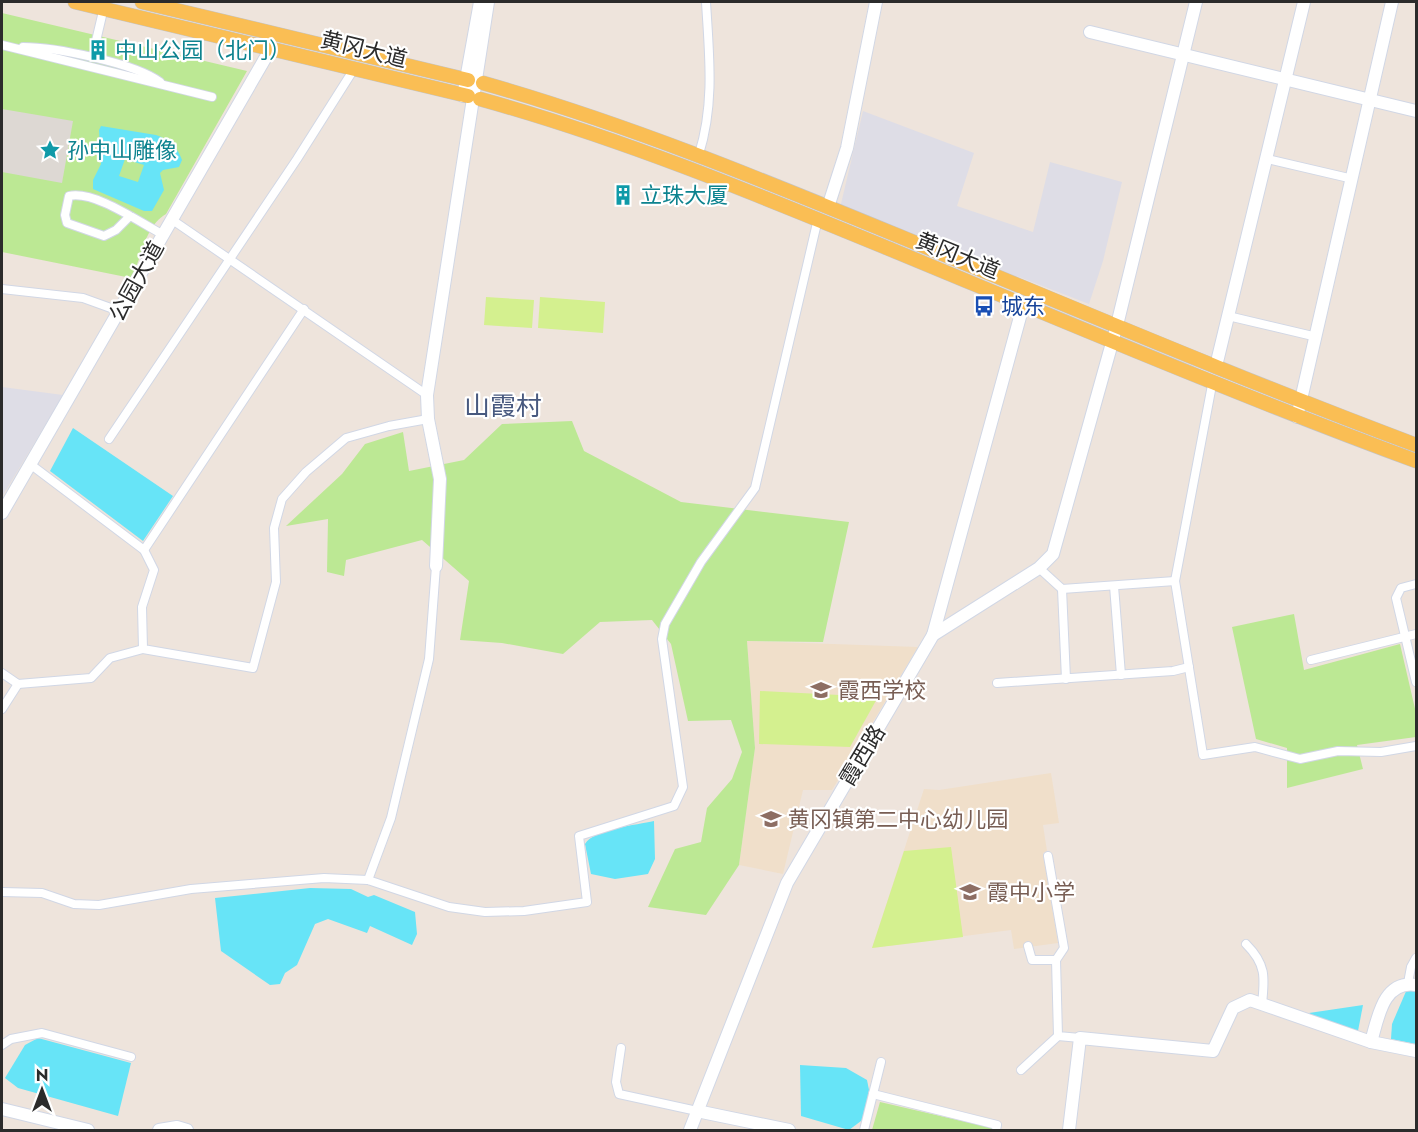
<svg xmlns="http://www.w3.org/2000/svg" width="1418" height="1132" font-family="Jost,'Noto Sans SC',sans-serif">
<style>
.industrial{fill:#dedde6}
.education{fill:#f0dfca}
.green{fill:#bce894}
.pitch{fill:#d4f08f}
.plaza{fill:#ddd8d3}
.water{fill:#67e4f7;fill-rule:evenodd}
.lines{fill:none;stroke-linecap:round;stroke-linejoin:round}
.street-tunnel{stroke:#c7bfb9;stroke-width:8;stroke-dasharray:8 4;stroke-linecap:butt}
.street-casing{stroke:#d1d7e5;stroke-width:10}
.secondary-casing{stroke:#d1d7e5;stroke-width:14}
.primary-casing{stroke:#c4c4c4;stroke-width:15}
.street{stroke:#fff;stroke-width:8}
.secondary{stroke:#fff;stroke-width:12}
.primary{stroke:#fabe54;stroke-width:14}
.labels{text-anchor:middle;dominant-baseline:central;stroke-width:4.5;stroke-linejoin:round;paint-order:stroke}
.street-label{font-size:22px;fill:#2b2b2b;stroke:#fff}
.culture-label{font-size:22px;fill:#0d838f;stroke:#fff;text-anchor:start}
.transit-label{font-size:22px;fill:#164399;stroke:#fff;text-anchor:start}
.education-label{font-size:22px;fill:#785e54;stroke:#fff;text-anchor:start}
.quarter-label{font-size:26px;fill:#48597f;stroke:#fff}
</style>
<rect width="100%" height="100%" fill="#eee4dc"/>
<g class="industrial">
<polygon points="863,111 974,153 957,206 1033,232 1050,162 1122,182 1103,261 1089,304 840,208"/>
<polygon points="2,387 63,395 2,497"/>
</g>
<g class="education">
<polygon points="747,641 918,647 832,790 803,790 783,874 739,865 755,748"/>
<polygon points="1051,773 1059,823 1043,825 1047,851 1043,853 1058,943 1014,949 1011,930 872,948 924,789 939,790"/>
</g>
<g class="green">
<path d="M2,13L247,71L166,214C144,227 143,256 131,278L2,252Z"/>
<polygon points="572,421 584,451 681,502 849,522 823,642 747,641 755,748 739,865 706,915 648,907 675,849 701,842 707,808 732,779 742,752 731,720 688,721 671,644 652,620 600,622 563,654 502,643 460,640 469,581 422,540 346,560 344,576 327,572 328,519 286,526 342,474 365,444 403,432 409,471 464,460 502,424"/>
<polygon points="1294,614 1304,670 1400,644 1416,713 1416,737 1357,745 1363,769 1287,788 1287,748 1256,739 1232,627"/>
<polygon points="880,1102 992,1128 992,1130 872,1130"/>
</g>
<g class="pitch">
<polygon points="486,297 534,300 532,328 484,325"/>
<polygon points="540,297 605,302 603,333 538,328"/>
<polygon points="760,691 878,697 850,747 759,744"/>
<polygon points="951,847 963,937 872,948 904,851"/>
</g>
<polygon class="plaza" points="2,109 73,121 62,183 2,172"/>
<g class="water">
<path d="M101,126L156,135C169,139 178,148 182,160L179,167L163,170L160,173L164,190L152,211H144L93,189V180L101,164L99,130ZM125,159L144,165L138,182L119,176Z"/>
<polygon points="73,428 173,496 143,541 50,471"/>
<path d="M654,821L655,859L648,874L615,879L591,874L585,844C594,829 637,825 654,821Z"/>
<polygon points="310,888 351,889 368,897 374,895 415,912 417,934 412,945 370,926 367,933 328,919 315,924 297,965 285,973 280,984 270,985 221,951 215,898"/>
<polygon points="1407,989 1416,990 1416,1044 1391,1039 1392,1024"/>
<polygon points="1363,1005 1358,1031 1317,1020 1309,1013"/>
<polygon points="38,1038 131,1063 118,1116 18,1088 5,1078 25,1045"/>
<polygon points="800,1065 846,1068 867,1080 870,1095 865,1118 849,1130 801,1116"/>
</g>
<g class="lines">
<polyline class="street-tunnel" points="92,58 96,41"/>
<g class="street-casing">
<g id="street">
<polyline points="96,41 104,7"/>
<polyline points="2,45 212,97"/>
<path d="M23,47C54,47 135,63 160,82"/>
<path d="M699,154C715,103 709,54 706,2"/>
<polyline points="1267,159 1353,179"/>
<path d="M130,216L116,230L104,236L67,223L65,215L69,196C94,190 139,222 162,234"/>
<polyline points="171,219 427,395"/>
<polyline points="2,289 83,298 119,311"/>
<polyline points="1228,316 1317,337"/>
<polyline points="1212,385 1175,581 1203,755 1255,747 1300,759 1338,751 1381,752 1416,746"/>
<polyline points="109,439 297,159 354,69"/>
<polyline points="30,464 144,550 304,309"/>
<polyline points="144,550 154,570 142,607 143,649 253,668 276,582 274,528 282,499 306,472 346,438 389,426 428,419"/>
<polyline points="1039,568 1062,589 1175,581"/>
<polyline points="1416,584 1401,588 1396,598 1416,682"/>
<polyline points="1114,586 1121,675"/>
<polyline points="1062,589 1066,679"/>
<polyline points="1311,660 1416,634"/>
<polyline points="2,673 18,684 91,678 110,658 143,649"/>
<polyline points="997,683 1173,671 1189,667"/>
<polyline points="2,709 18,684"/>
<polyline points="1048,856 1064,948 1056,960 1058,1036 1080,1038"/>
<polyline points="368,880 391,818 429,659 436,566"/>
<polyline points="2,892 42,893 74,904 99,905 191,889 324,878 368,880 449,907 485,912 524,911 587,902 579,836 674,806 683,787 662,639 665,624 701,562 755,488 817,223"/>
<path d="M1246,944C1266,964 1265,977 1262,1004"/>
<polyline points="1028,946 1032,960 1056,960"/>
<polyline points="1408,983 1411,967 1416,958"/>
<polyline points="2,1045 11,1039 42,1033 131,1057"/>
<polyline points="621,1048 616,1082 619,1094 697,1111"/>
<polyline points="1021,1070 1058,1036"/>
<polyline points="873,1094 997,1125 996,1130"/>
<polyline points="864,1130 881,1062"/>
</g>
</g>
<g class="secondary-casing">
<g id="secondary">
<polyline points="1090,32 1416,111"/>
<polyline points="463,96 480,2"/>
<polyline points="828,207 847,148 876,2"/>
<polyline points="1216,366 1304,2"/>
<polyline points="1297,417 1392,2"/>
<polyline points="2,513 270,50"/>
<polyline points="436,566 440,479 428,419 427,395 488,2"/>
<polyline points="933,635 1023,306"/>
<path d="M1371,1042C1378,1018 1383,980 1416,985"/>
<polyline points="2,1109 88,1130"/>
<polyline points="697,1111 789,1130"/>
<polyline points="159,1130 177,1127 187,1130"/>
<polyline points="690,1130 787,883 933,635 1039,568 1053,554 1117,325 1196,2"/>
<polyline points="1069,1130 1080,1038 1213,1051 1233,1008 1250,1000 1371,1042 1416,1051"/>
</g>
</g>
<g class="primary-casing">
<g id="primary">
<polyline points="75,2 468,96"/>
<polyline points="142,2 468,80"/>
<path d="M483,83C624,123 758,178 894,234C1067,305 1240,379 1416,445"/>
<path d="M480,99C621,138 756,194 892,250C1066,322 1240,396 1416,461"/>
</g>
</g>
<use href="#street" class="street"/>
<use href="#secondary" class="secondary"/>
<use href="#primary" class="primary"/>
</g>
<defs>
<g id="building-bare" transform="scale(1.62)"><path d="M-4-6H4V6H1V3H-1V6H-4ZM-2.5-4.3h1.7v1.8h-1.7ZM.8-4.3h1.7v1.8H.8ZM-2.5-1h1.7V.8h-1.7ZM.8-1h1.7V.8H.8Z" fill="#0f9aa8" stroke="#fff" stroke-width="2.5" paint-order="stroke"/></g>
<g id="sight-bare" transform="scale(1.62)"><path d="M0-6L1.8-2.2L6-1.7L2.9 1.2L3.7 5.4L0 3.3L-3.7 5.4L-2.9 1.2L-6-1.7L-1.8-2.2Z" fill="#0f9aa8" stroke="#fff" stroke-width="2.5" paint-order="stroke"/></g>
<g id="bus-bare" transform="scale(1.62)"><path d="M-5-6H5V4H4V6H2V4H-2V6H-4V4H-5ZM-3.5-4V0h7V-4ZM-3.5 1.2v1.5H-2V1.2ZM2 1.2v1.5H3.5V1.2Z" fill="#1a4fb4" stroke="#fff" stroke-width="2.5" paint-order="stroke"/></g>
<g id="school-bare" transform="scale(1.62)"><path d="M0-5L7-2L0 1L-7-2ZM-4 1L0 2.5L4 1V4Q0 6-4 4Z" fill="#8d6e63" stroke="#fff" stroke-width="2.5" paint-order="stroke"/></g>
</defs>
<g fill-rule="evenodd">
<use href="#building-bare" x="98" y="50"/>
<use href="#sight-bare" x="50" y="150"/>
<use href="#building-bare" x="623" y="195"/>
<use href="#bus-bare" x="984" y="306"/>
<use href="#school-bare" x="821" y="690"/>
<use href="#school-bare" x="771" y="819"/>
<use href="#school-bare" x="970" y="892"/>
</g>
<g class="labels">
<g class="street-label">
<text transform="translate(364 49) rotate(14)">黄冈大道</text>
<text transform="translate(958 255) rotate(22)">黄冈大道</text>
<text transform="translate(136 281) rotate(-61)">公园大道</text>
<text transform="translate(862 755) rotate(-59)">霞西路</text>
</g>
<g class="culture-label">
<text x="115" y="50">中山公园（北门）</text>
<text x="67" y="150">孙中山雕像</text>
<text x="640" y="195">立珠大厦</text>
</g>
<g class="transit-label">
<text x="1001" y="306">城东</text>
</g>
<g class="education-label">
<text x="838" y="690">霞西学校</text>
<text x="788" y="819">黄冈镇第二中心幼儿园</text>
<text x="987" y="892">霞中小学</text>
</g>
<g class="quarter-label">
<text x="503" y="406">山霞村</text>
</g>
</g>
<rect width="1418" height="1132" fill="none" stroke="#2b2b2b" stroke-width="6"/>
<g transform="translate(42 1090)" stroke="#ffffff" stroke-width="4.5" paint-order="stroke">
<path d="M0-4.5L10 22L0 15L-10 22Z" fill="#2b2b2b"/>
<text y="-9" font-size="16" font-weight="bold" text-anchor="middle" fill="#2b2b2b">N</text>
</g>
</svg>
